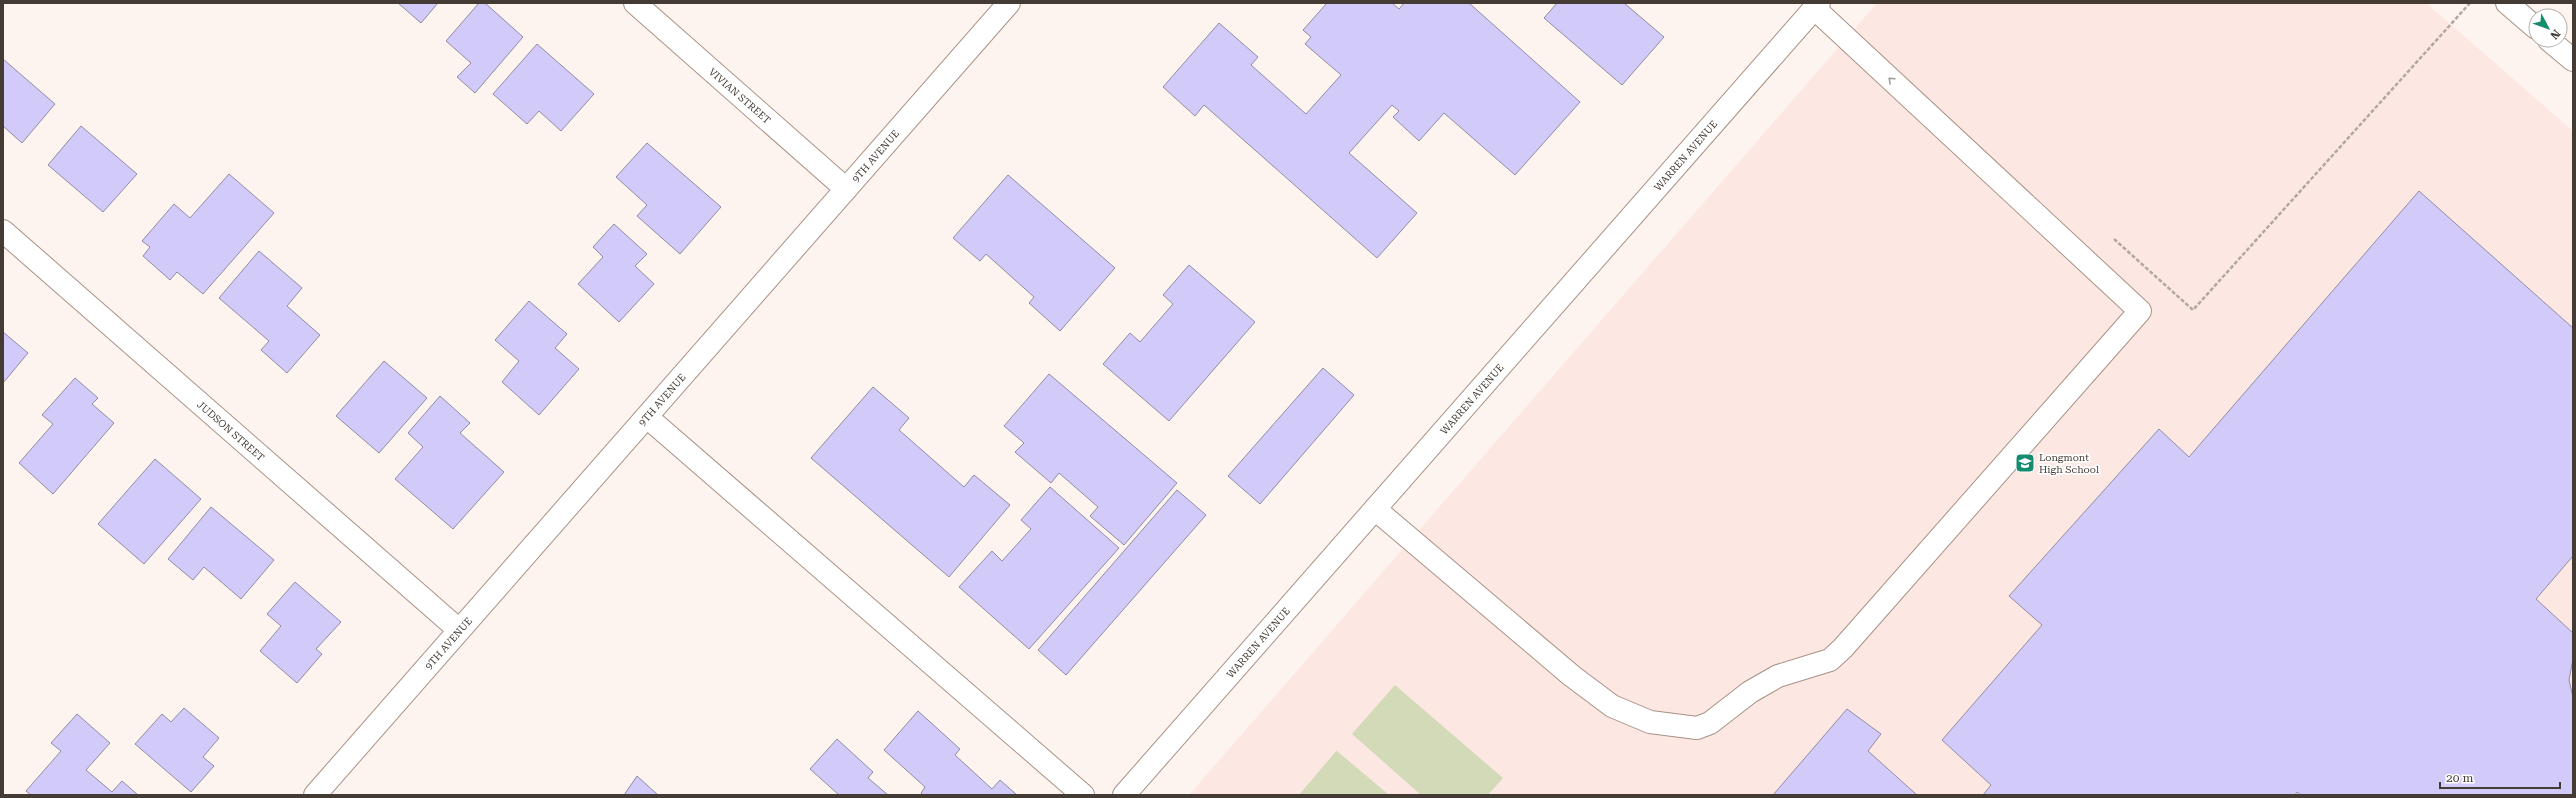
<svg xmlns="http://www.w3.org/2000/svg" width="2576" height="798" font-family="'Roboto Serif',serif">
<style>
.education{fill:#fce7e3}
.green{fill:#d3dab7}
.building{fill:#d2cbfa;stroke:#8f8ca2}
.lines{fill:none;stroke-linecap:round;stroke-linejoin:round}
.lane-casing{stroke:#a89285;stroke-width:24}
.street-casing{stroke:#a89285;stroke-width:24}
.secondary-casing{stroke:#a89285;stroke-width:24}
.path{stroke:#b1a7a2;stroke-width:2.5;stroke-dasharray:4 2;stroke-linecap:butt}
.lane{stroke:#fff;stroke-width:22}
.street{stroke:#fff;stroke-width:22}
.secondary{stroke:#fff;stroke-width:22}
.oneway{stroke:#a29d9a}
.labels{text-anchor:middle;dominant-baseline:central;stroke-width:3.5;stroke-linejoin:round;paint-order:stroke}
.street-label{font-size:10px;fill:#443b35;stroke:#fff}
.poi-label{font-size:10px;fill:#443b35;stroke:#fff;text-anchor:start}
</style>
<rect width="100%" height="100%" fill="#fef4ef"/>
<polygon class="education" points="1877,3 2426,3 2573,131 2573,795 1189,795"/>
<g class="green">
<polygon points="1395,685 1503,778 1488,795 1421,795 1352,734"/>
<polygon points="1337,750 1337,751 1389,795 1299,795"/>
</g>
<g class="building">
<polygon points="398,3 438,3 421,23"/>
<polygon points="479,3 485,3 523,37 475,93 457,77 471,63 446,41"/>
<polygon points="1327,3 1392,3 1399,9 1404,3 1469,3 1580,102 1515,175 1444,113 1419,141 1393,117 1399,111 1392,105 1349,153 1417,213 1377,258 1204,105 1195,116 1163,87 1219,23 1258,57 1251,65 1306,114 1341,75 1305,44 1311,37 1303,30"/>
<polygon points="1557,3 1624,3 1664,37 1622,85 1544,18"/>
<polygon points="537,44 594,94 561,131 539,111 527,124 493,94"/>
<polygon points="3,59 55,104 22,143 3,126"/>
<polygon points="81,126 137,174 103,212 48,165"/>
<polygon points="647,143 721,207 680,254 637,216 647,205 616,177"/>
<polygon points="229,174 274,213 203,294 177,272 170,280 143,256 150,247 142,241 174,204 190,218"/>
<polygon points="1008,175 1115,268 1060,331 1029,303 1034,297 986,254 980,261 953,238"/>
<polygon points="2419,191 2573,328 2573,556 2536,599 2573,633 2573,659 2569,680 2573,697 2573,795 2301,795 2297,792 2295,795 1983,795 1991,785 1942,740 2042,625 2009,596 2159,429 2189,457"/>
<polygon points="614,224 647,254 635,266 654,284 619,322 578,284 603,257 593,247"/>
<polygon points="259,251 302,288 287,306 320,335 287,373 261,350 269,341 219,298"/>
<polygon points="1189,265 1255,322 1169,421 1103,364 1130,333 1140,342 1173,304 1163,295"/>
<polygon points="529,301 567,334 555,348 579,369 539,415 502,382 519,361 495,340"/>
<polygon points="3,332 28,353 3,383"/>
<polygon points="384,361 427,398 379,453 336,416"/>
<polygon points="1323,368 1354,395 1260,504 1228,476"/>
<polygon points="1049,374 1177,483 1124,545 1090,516 1098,507 1059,473 1051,483 1015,452 1024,443 1004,426"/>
<polygon points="75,378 98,398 92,404 114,423 53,494 19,463 53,424 42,415"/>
<polygon points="873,387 909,418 899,430 964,487 974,475 1010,505 949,577 811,458"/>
<polygon points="440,396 470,423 460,433 504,472 453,529 395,479 423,447 408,433"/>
<polygon points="155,459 201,499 144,564 98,524"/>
<polygon points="1050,487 1119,548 1029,649 959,587 992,551 1002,561 1031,529 1021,520"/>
<polygon points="1177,490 1206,515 1066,675 1038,650"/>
<polygon points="211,507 274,560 241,599 204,567 193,580 168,559"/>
<polygon points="295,582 341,622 316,649 322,654 297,683 260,651 281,626 267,614"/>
<polygon points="184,708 219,738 203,757 214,766 191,792 135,744 162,714 171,722"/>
<polygon points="1847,709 1881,734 1868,751 1917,795 1773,795"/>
<polygon points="918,711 960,749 955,755 992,789 1000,780 1017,795 923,795 921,793 925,787 884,750"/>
<polygon points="77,714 110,743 86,770 112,792 122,781 138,795 31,795 26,791 61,751 51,743"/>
<polygon points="837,739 873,772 868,778 888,795 839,795 810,769"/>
<polygon points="637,776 658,795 624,795"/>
</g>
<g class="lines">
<g class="lane-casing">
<polyline id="lane" points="1375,509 1572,676 1612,706 1650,722 1697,728 1710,723 1750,692 1778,676 1830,660 1843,648 2140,311 1814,8"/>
</g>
<g class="street-casing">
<g id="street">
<path id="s1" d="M635,3L846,189"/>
<polyline points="2507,3 2536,28"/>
<polyline points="2549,40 2573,60"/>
<path id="s2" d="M3,231L459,630"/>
<polyline points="647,417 1083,795"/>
<path id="s3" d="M1124,795L1819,3"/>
</g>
</g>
<g class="secondary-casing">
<g id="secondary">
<path id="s4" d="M315,795L1009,3"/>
</g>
</g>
<polyline class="path" points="2114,239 2193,310 2470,3"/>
<use href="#lane" class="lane"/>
<use href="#street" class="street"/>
<use href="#secondary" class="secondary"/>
</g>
<defs><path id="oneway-chevron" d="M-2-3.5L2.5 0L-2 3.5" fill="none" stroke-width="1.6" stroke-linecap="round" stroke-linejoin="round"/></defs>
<use class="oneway" href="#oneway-chevron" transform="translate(1891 80) rotate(-137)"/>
<defs>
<g id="school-square" transform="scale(1)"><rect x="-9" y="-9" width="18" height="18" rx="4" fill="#168c6e" stroke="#fff"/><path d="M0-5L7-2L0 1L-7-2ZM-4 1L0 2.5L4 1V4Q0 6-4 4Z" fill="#fff"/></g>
</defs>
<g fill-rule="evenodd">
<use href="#school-square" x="2025" y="463"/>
</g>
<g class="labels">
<g class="street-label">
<text stroke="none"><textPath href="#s1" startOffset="140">VIVIAN STREET</textPath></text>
<text stroke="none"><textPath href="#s4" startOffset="850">9TH AVENUE</textPath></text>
<text stroke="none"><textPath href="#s3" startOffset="851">WARREN AVENUE</textPath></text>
<text stroke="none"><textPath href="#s4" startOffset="526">9TH AVENUE</textPath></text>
<text stroke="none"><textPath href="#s3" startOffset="527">WARREN AVENUE</textPath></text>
<text stroke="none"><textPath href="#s2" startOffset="303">JUDSON STREET</textPath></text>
<text stroke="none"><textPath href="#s3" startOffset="203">WARREN AVENUE</textPath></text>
<text stroke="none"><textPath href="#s4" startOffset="202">9TH AVENUE</textPath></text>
</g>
<g class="poi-label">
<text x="2039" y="457">Longmont<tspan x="2039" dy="12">High School</tspan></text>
</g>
</g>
<rect width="2576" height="798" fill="none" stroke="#443b35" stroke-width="8"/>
<g transform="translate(2548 28) rotate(131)"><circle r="19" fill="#ffffff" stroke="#b4b1ae"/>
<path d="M0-3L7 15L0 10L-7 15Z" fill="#168c6e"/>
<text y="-6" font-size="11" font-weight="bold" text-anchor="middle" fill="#443b35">N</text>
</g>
<path d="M2440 782v6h120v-6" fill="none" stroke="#443b35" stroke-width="2"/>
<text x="2446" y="782" font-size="12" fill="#443b35" stroke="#ffffff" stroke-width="3" paint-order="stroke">20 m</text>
</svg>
